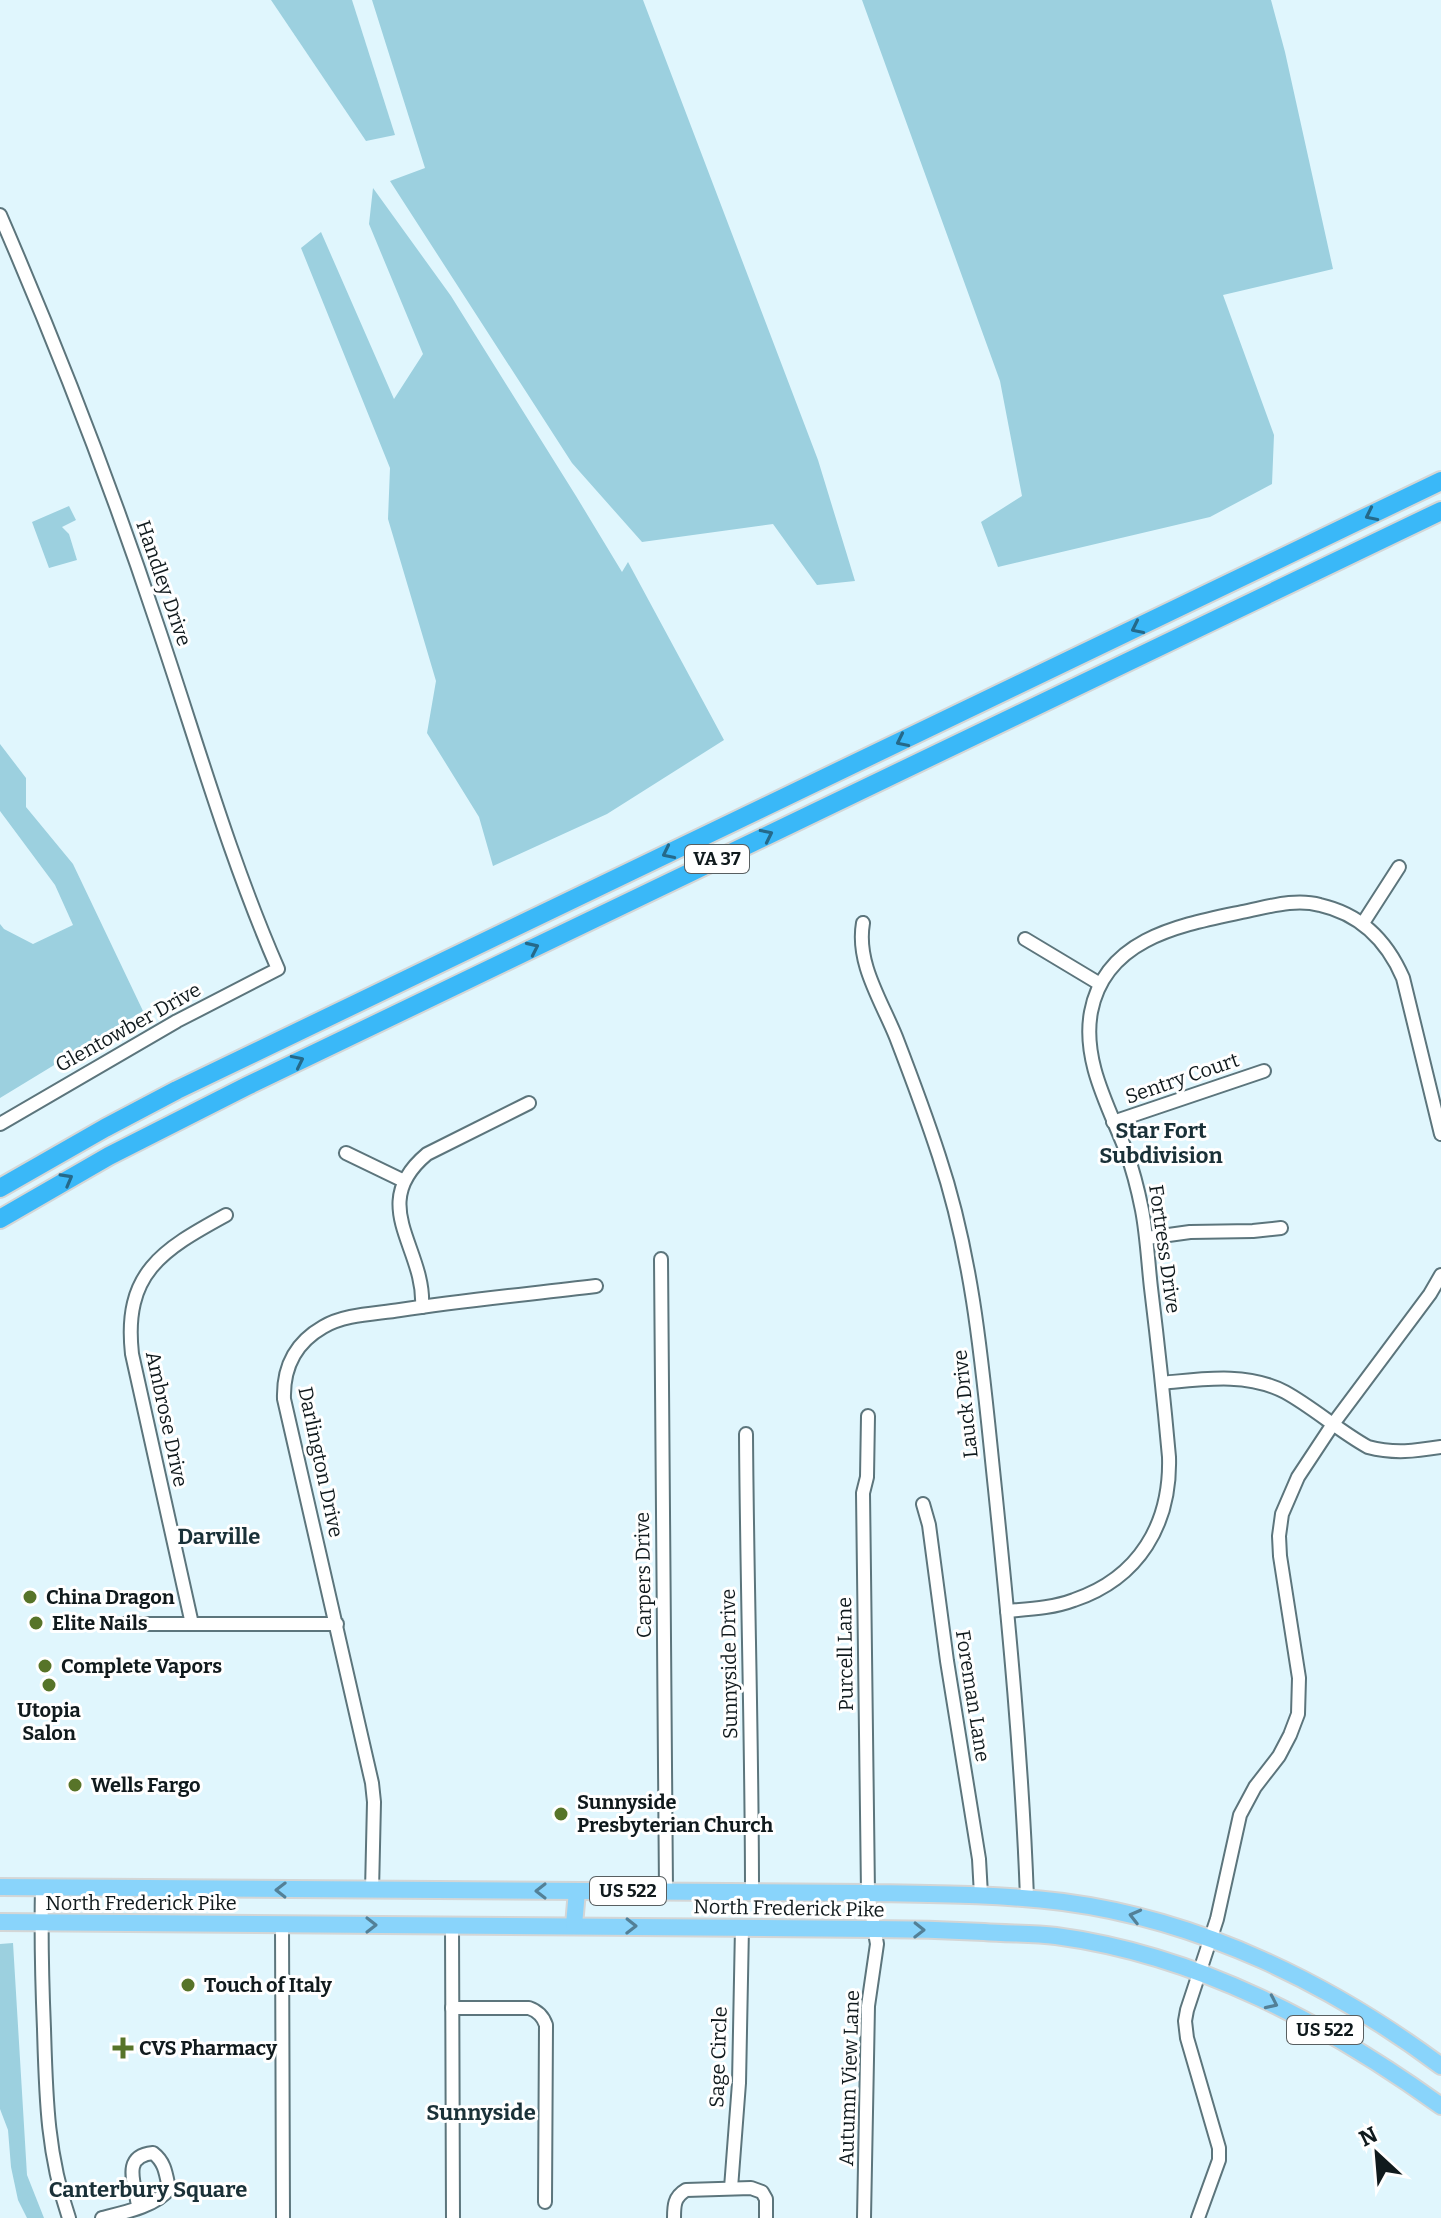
<svg xmlns="http://www.w3.org/2000/svg" width="1441" height="2218" font-family="Bitter,serif">
<style>
.green{fill:#9cd0df}
.lines{fill:none;stroke-linecap:round;stroke-linejoin:round}
.minor-casing{stroke:#5c757c;stroke-width:16}
.major-casing{stroke:#d4d6d6;stroke-width:20}
.highway-casing{stroke:#d4d6d6;stroke-width:22}
.minor{stroke:#fff;stroke-width:12}
.major{stroke:#89d4fb;stroke-width:16}
.highway{stroke:#3ab8f8;stroke-width:18}
.oneway{stroke:#25698a}
.oneway2{stroke:#538097}
.poi-dot{fill:#577429;stroke:#fff;stroke-width:3}
.labels{text-anchor:middle;dominant-baseline:central;stroke-width:6;stroke-linejoin:round;paint-order:stroke}
.shield{fill:#fff;stroke:#585f61;stroke-width:2}
.shield-label{font-size:18px;font-weight:bold;fill:#101a1d}
.street-label{font-size:20px;fill:#101a1d;stroke:#fff}
.poi-label{font-size:20px;font-weight:bold;fill:#101a1d;stroke:#fff;text-anchor:start}
.neighbourhood-label{font-size:22px;font-weight:bold;fill:#1a3138;stroke:#fff}
</style>
<rect width="100%" height="100%" fill="#e0f6fd"/>
<g class="green">
<polygon points="271,0 352,0 395,135 366,141"/>
<polygon points="372,0 643,0 818,460 855,581 817,585 773,524 642,542 572,463 390,181 425,168"/>
<polygon points="862,0 1271,0 1285,52 1333,269 1223,295 1274,435 1272,484 1210,517 998,567 981,522 1022,496 1000,381"/>
<polygon points="373,188 451,296 576,496 622,572 628,562 724,740 607,814 493,866 479,817 427,733 436,681 388,519 390,468 301,248 321,232 394,399 423,354 369,224"/>
<polygon points="69,506 76,520 62,527 69,534 77,560 49,568 32,522"/>
<polygon points="0,744 26,778 26,807 73,864 143,1011 0,1098 0,924 4,929 33,944 73,925 55,885 0,811"/>
<polygon points="13,1943 27,2175 44,2218 27,2218 18,2200 11,2167 8,2130 0,2109 0,1944"/>
</g>
<g class="lines">
<g class="minor-casing">
<g id="minor">
<path d="M0,215C58,349 111,485 157,624C196,739 229,857 278,969L177,1021L0,1124"/>
<path d="M863,923C856,963 881,1000 896,1037C911,1076 926,1116 939,1156C975,1264 983,1376 995,1489C1009,1625 1022,1761 1027,1898"/>
<polyline points="1363,923 1399,867"/>
<polyline points="1025,939 1100,984"/>
<polyline points="1113,1122 1264,1071"/>
<polyline points="346,1153 404,1181"/>
<polyline points="1147,1238 1190,1232 1253,1231 1281,1228"/>
<polyline points="661,1259 666,1891"/>
<path d="M422,1307C426,1248 366,1205 427,1154L529,1103"/>
<path d="M1162,1383C1203,1379 1247,1372 1285,1392C1314,1408 1339,1431 1368,1447C1394,1454 1416,1451 1441,1447"/>
<path d="M746,1434C747,1587 752,1740 752,1892"/>
<polyline points="923,1504 929,1525 947,1661 979,1859 981,1895"/>
<path d="M1007,1611C1030,1609 1053,1608 1074,1600C1139,1578 1171,1524 1169,1457C1164,1401 1158,1345 1151,1288C1148,1262 1147,1236 1142,1210C1138,1190 1133,1170 1126,1151C1109,1107 1082,1061 1091,1012C1105,938 1181,925 1242,912C1268,907 1295,898 1320,905C1360,914 1387,941 1403,978L1441,1134"/>
<polyline points="124,1624 337,1624"/>
<path d="M192,1624L132,1354C123,1273 162,1250 226,1215"/>
<path d="M42,1887C41,1935 42,1982 44,2029C46,2097 47,2154 69,2218"/>
<path d="M372,1891L374,1802L372,1783L284,1399C283,1368 295,1343 323,1327C345,1314 375,1314 400,1310C465,1300 531,1294 596,1286"/>
<polyline points="282,1924 283,2218"/>
<polyline points="452,1925 453,2218"/>
<path d="M452,2008H529C538,2011 543,2016 546,2025L545,2202"/>
<polyline points="731,2188 739,2083 742,1927"/>
<path d="M102,2218C122,2213 157,2206 169,2189C166,2174 165,2162 153,2153C121,2156 135,2184 138,2206"/>
<path d="M674,2218C674,2206 674,2197 686,2190L751,2188L762,2192L766,2199V2218"/>
<polyline points="864,2218 868,2006 877,1944 868,1893 863,1493 867,1477 868,1416"/>
<polyline points="1198,2218 1219,2160 1219,2148 1187,2038 1185,2021 1187,2010 1217,1919 1240,1815 1255,1787 1279,1756 1290,1735 1298,1714 1299,1678 1280,1556 1279,1536 1282,1514 1298,1477 1333,1424 1430,1294 1441,1275"/>
</g>
</g>
<g class="major-casing">
<g id="major">
<path d="M0,1887L868,1893C933,1894 999,1894 1063,1902C1201,1920 1331,1984 1441,2066"/>
<path d="M0,1922L874,1929C911,1929 947,1930 984,1932C1008,1934 1032,1933 1056,1936C1198,1955 1327,2024 1441,2106"/>
<polyline points="574,1925 577,1891"/>
</g>
</g>
<g class="highway-casing">
<g id="highway">
<polyline points="0,1188 105,1128 177,1090 1441,481"/>
<polyline points="0,1219 109,1156 247,1086 1441,511"/>
</g>
</g>
<use href="#minor" class="minor"/>
<use href="#major" class="major"/>
<use href="#highway" class="highway"/>
</g>
<defs><path id="oneway-chevron" d="M-2-3.5L2.5 0L-2 3.5" fill="none" stroke-width="1.6" stroke-linecap="round" stroke-linejoin="round" transform="scale(2)"/></defs>
<g class="oneway">
<use href="#oneway-chevron" transform="translate(1371 515) rotate(154)"/>
<use href="#oneway-chevron" transform="translate(1137 628) rotate(154)"/>
<use href="#oneway-chevron" transform="translate(902 741) rotate(154)"/>
<use href="#oneway-chevron" transform="translate(767 835) rotate(-26)"/>
<use href="#oneway-chevron" transform="translate(668 853) rotate(154)"/>
<use href="#oneway-chevron" transform="translate(533 948) rotate(-25)"/>
<use href="#oneway-chevron" transform="translate(298 1061) rotate(-26)"/>
<use href="#oneway-chevron" transform="translate(67 1179) rotate(-29)"/>
</g>
<g class="oneway2">
<use href="#oneway-chevron" transform="translate(281 1890) rotate(-179)"/>
<use href="#oneway-chevron" transform="translate(541 1891) rotate(-180)"/>
<use href="#oneway-chevron" transform="translate(1135 1916) rotate(-166)"/>
<use href="#oneway-chevron" transform="translate(371 1925)"/>
<use href="#oneway-chevron" transform="translate(631 1926) rotate(1)"/>
<use href="#oneway-chevron" transform="translate(919 1930) rotate(1)"/>
<use href="#oneway-chevron" transform="translate(1272 2003) rotate(25)"/>
</g>
<g class="poi-dot">
<circle cx="30" cy="1597" r="8"/>
<circle cx="36" cy="1623" r="8"/>
<circle cx="45" cy="1666" r="8"/>
<circle cx="49" cy="1685" r="8"/>
<circle cx="75" cy="1785" r="8"/>
<circle cx="561" cy="1814" r="8"/>
<circle cx="188" cy="1985" r="8"/>
<path d="M119 2036h8v8h8v8h-8v8h-8v-8h-8v-8h8z"/>
</g>
<g class="labels">
<g class="shield">
<rect x="685" y="845" width="64" height="28" rx="6"/>
<rect x="590" y="1877" width="76" height="28" rx="6"/>
<rect x="1287" y="2016" width="76" height="28" rx="6"/>
</g>
<g class="shield-label">
<text x="717" y="859">VA 37</text>
<text x="628" y="1891">US 522</text>
<text x="1325" y="2030">US 522</text>
</g>
<g class="street-label">
<text transform="translate(164 583) rotate(71)">Handley Drive</text>
<text transform="translate(128 1027) rotate(-29)">Glentowber Drive</text>
<text transform="translate(1182 1078) rotate(-19)">Sentry Court</text>
<text transform="translate(1165 1249) rotate(82)">Fortress Drive</text>
<text transform="translate(965 1404) rotate(-96)">Lauck Drive</text>
<text transform="translate(167 1419) rotate(78)">Ambrose Drive</text>
<text transform="translate(321 1462) rotate(78)">Darlington Drive</text>
<text transform="translate(643 1575) rotate(-91)">Carpers Drive</text>
<text transform="translate(845 1654) rotate(-91)">Purcell Lane</text>
<text transform="translate(729 1664) rotate(-91)">Sunnyside Drive</text>
<text transform="translate(973 1696) rotate(81)">Foreman Lane</text>
<text x="141" y="1903">North Frederick Pike</text>
<text transform="translate(789 1908) rotate(1)">North Frederick Pike</text>
<text transform="translate(718 2057) rotate(-88)">Sage Circle</text>
<text transform="translate(849 2078) rotate(-88)">Autumn View Lane</text>
</g>
<g class="poi-label">
<text x="46" y="1597">China Dragon</text>
<text x="52" y="1623">Elite Nails</text>
<text x="61" y="1666">Complete Vapors</text>
<text x="49" y="1710" text-anchor="middle">Utopia<tspan x="49" dy="23">Salon</tspan></text>
<text x="91" y="1785">Wells Fargo</text>
<text x="577" y="1802">Sunnyside<tspan x="577" dy="23">Presbyterian Church</tspan></text>
<text x="204" y="1985">Touch of Italy</text>
<text x="139" y="2048">CVS Pharmacy</text>
</g>
<g class="neighbourhood-label">
<text x="1161" y="1130">Star Fort<tspan x="1161" dy="25">Subdivision</tspan></text>
<text x="219" y="1536">Darville</text>
<text x="481" y="2112">Sunnyside</text>
<text x="148" y="2189">Canterbury Square</text>
</g>
</g>
<g transform="translate(1377 2154) rotate(334)" stroke="#ffffff" stroke-width="6" paint-order="stroke">
<path d="M0-6L14 30L0 20L-14 30Z" fill="#101a1d"/>
<text y="-12" font-size="22" font-weight="bold" text-anchor="middle" fill="#101a1d">N</text>
</g>
</svg>
